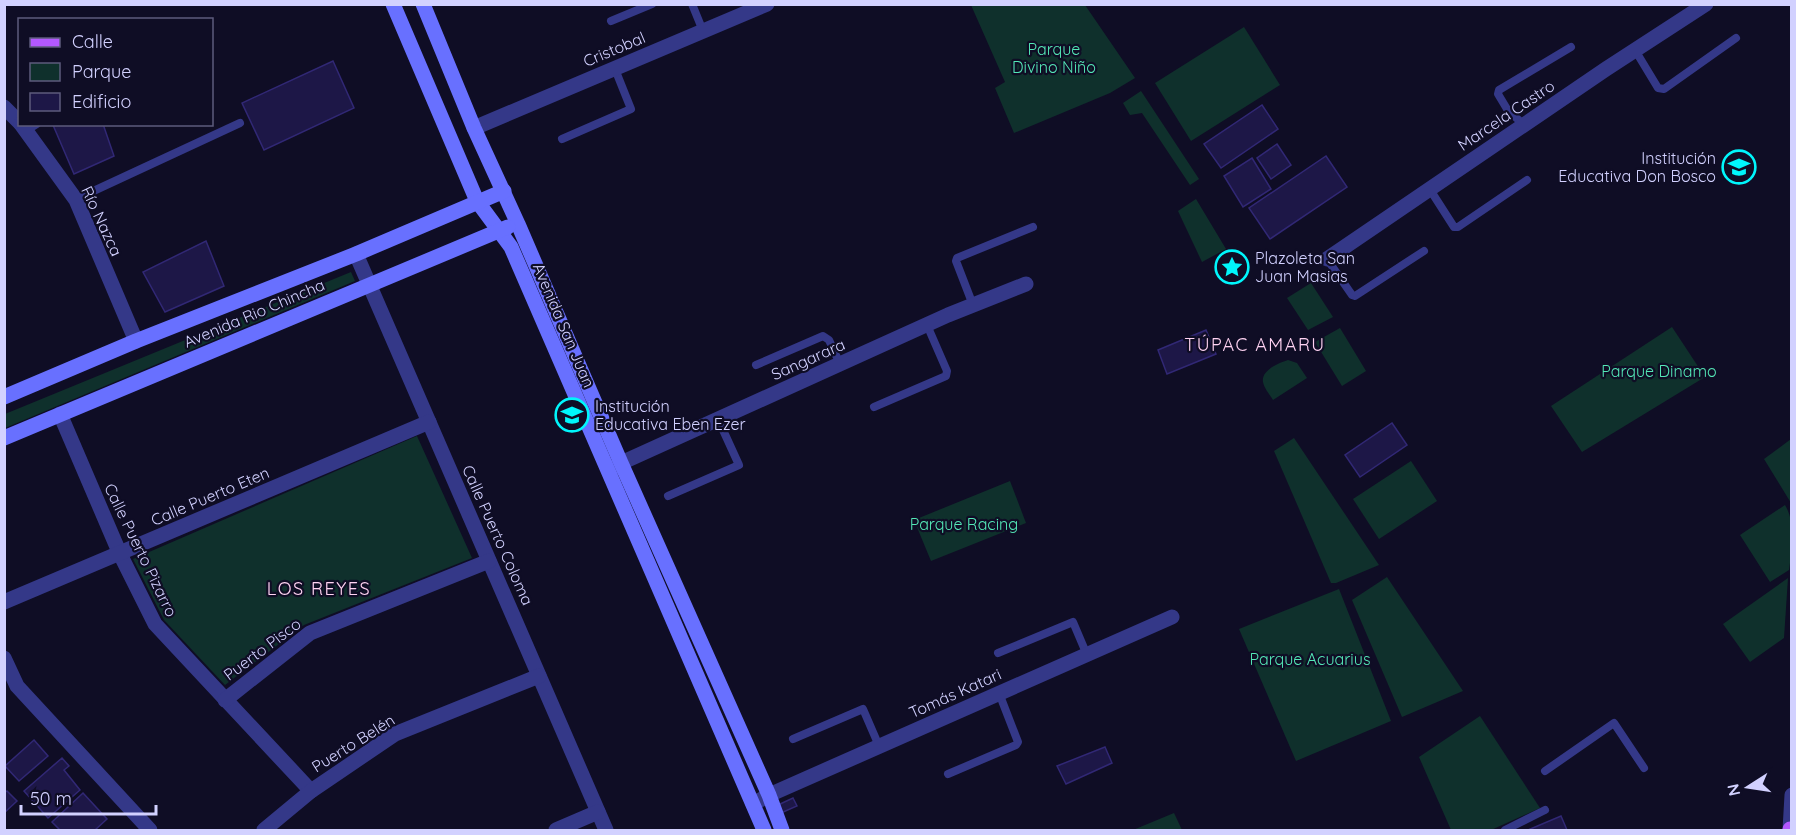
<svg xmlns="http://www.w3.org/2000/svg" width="1796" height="835" font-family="Quicksand,sans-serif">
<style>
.green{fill:#0f302c}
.building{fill:#1d1747;stroke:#312875;stroke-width:1.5}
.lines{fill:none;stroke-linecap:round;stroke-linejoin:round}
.lane{stroke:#343888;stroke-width:8}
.street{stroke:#343888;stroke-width:15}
.secondary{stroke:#6870ff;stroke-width:15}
.primary{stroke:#b358ff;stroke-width:15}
.labels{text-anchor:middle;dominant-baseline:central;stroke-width:4.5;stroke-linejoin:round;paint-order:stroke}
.street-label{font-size:16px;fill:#d2d1ff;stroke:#0f0d25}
.park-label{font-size:16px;fill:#54e8b7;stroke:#0f0d25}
.poi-label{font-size:16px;fill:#d2d1ff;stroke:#0f0d25;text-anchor:start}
.neighbourhood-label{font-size:18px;letter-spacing:1.5px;fill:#ffd3f2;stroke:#0f0d25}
</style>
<rect width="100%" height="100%" fill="#0f0d25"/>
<g class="green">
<polygon points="971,5 1085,5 1135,78 1110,93 1014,133 995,88 1005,82"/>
<polygon points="1244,27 1280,85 1191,141 1155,83"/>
<polygon points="1141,91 1199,179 1190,185 1142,113 1130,115 1123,103"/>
<polygon points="1196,199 1226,249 1202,262 1178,211"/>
<polygon points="351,272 355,281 5,428 5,414"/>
<polygon points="1311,283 1333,317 1308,330 1287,298"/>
<polygon points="1672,327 1705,377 1582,452 1551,406"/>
<polygon points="1340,328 1366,371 1342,386 1315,342"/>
<path d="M1288,360L1297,363L1307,378L1273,400C1270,395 1264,388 1263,382C1261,370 1279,363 1288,360Z"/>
<polygon points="417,436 472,558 304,625 225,685 164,620 133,559"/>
<polygon points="1294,438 1379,565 1336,583 1331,583 1274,451"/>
<polygon points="1791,439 1791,503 1764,459"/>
<polygon points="1411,461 1437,501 1379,539 1353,499"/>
<polygon points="1010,481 1026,523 931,561 914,520"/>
<path d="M1785,505C1796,523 1792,549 1789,570L1770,582L1740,535Z"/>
<polygon points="1387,577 1463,691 1402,717 1352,600"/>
<polygon points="1788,578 1784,638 1750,662 1723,624"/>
<polygon points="1339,589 1391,721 1296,761 1239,629"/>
<polygon points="1480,716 1540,808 1491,830 1451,830 1419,757"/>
<polygon points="1174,813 1182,830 1133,830"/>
</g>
<g class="building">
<polygon points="333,61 354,108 264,150 242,103"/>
<polygon points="1262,105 1278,129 1221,168 1204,144"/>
<polygon points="103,124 114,156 74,174 53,125"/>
<polygon points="1277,144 1291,165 1271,179 1257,158"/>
<polygon points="1326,156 1347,187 1270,239 1249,208"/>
<polygon points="1252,158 1271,189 1243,207 1224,176"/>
<polygon points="206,241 224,286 165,312 143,272"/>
<polygon points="1206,330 1216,354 1167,374 1158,350"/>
<polygon points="1392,423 1407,445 1360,477 1345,455"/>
<polygon points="34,740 48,756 19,781 5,766"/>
<polygon points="1105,747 1112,763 1066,784 1057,766"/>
<polygon points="62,758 69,766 64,770 80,790 48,818 24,791"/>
<polygon points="7,791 17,801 4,813 4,793"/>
<polygon points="83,793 107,819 95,830 60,830 52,822"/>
<polygon points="793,798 797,806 781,813 778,805"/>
<polygon points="1561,816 1567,830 1528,830"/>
</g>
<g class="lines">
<g class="lane">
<polyline points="692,4 703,31"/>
<polyline points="611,21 652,4"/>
<polyline points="1635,50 1658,88 1664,89 1736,38"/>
<polyline points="1525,126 1507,109 1498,94 1499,90 1571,47"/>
<polyline points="26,131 37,124"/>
<polyline points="562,139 631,109 615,69"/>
<polyline points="1429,188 1454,227 1458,227 1527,180"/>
<polyline points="76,200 87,194 240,123"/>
<polyline points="1327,259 1352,295 1355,296 1424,251"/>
<polyline points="973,305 956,261 957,258 1033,227"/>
<polyline points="756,365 823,336 829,340 840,364"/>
<polyline points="874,407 946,376 947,371 927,325"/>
<polyline points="668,496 739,465 718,419"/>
<polyline points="998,653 1073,622 1087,655"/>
<polyline points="793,739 863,709 879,746"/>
<polyline points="1545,771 1614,723 1644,768"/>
<polyline points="948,774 1016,745 1018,742 999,693"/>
<polyline points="1505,830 1545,810"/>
</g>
<g class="street">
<polyline points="4,107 20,123"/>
<polyline points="21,124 76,200 136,341"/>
<polyline points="474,128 767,4"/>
<polyline points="356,254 606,830"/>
<polyline points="1327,259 1606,69 1706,4"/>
<polyline points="60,414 120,554 155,624 311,791"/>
<polyline points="610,470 621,463 948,315 1026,284"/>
<polyline points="4,602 429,422"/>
<polyline points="4,658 17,686 150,830"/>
<polyline points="225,700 310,633 489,561"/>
<polyline points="753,804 769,795 1172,617"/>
<polyline points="264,830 311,791 395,734 539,676"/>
<polyline points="556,830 598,812"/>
<polyline points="1790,830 1792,795"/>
</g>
<g class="secondary">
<polyline points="393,4 477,201 511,247 764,830"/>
<polyline points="423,4 474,128 518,224 621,463 769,795 782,830"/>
<polyline points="4,397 136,341 356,254 504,191"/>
<polyline points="4,438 508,227"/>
</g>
<polyline class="primary" points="1790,829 1791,830"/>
</g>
<defs>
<g id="school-ring" transform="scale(1.725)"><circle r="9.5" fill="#0f0d25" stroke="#00f6fc" stroke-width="1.5"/><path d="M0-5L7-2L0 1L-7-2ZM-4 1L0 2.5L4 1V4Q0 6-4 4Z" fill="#00f6fc"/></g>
<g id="sight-ring" transform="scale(1.725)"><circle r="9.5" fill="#0f0d25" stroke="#00f6fc" stroke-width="1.5"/><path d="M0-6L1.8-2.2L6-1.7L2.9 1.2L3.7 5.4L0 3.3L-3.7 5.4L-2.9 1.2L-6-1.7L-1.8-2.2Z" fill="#00f6fc"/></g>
</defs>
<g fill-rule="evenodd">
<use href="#school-ring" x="1739" y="167"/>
<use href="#sight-ring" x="1232" y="267"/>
<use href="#school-ring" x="572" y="415"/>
</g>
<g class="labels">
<g class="street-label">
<text transform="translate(614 49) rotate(-23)">Cristobal</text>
<text transform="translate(1506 115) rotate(-34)">Marcela Castro</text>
<text transform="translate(102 221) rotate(65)">Río Nazca</text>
<text transform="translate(254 313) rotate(-23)">Avenida Rio Chincha</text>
<text transform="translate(564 325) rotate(67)">Avenida San Juan</text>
<text transform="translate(808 359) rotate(-24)">Sangarara</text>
<text transform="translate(210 496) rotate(-23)">Calle Puerto Eten</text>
<text transform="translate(498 535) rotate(66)">Calle Puerto Coloma</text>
<text transform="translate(141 550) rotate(64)">Calle Puerto Pizarro</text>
<text transform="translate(262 649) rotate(-37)">Puerto Pisco</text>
<text transform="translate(955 693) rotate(-24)">Tomás Katari</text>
<text transform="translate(353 743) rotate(-32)">Puerto Belén</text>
</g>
<g class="park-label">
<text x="1054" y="49">Parque<tspan x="1054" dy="18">Divino Niño</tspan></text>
<text x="1659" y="371">Parque Dinamo</text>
<text x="964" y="524">Parque Racing</text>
<text x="1310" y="659">Parque Acuarius</text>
</g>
<g class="poi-label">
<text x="1716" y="158" text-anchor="end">Institución<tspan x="1716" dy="18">Educativa Don Bosco</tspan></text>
<text x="1255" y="258">Plazoleta San<tspan x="1255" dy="18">Juan Masias</tspan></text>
<text x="595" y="406">Institución<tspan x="595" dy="18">Educativa Eben Ezer</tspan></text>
</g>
<g class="neighbourhood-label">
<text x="1255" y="344">TÚPAC AMARU</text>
<text x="319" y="588">LOS REYES</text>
</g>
</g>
<rect width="1796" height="835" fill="none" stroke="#d2d1ff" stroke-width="12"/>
<rect x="18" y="18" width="195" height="108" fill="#0f0d25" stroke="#5d5b7c" stroke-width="1.5"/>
<rect x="30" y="38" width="30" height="9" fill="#b358ff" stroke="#5d5b7c" stroke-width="1.5"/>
<text x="72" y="48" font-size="18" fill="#d2d1ff">Calle</text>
<rect x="30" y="63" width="30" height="18" fill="#0f302c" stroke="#5d5b7c" stroke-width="1.5"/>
<text x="72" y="78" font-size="18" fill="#d2d1ff">Parque</text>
<rect x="30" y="93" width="30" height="18" fill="#1d1747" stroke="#5d5b7c" stroke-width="1.5"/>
<text x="72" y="108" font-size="18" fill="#d2d1ff">Edificio</text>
<g transform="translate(1748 787) rotate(258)" stroke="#0f0d25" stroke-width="4.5" paint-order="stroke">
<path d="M0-4.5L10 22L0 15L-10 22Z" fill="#d2d1ff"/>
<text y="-9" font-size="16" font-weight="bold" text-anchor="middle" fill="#d2d1ff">N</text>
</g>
<path d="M21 805v9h135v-9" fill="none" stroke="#d2d1ff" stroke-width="3"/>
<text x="30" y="805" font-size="18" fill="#d2d1ff" stroke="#0f0d25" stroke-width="4.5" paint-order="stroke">50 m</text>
</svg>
